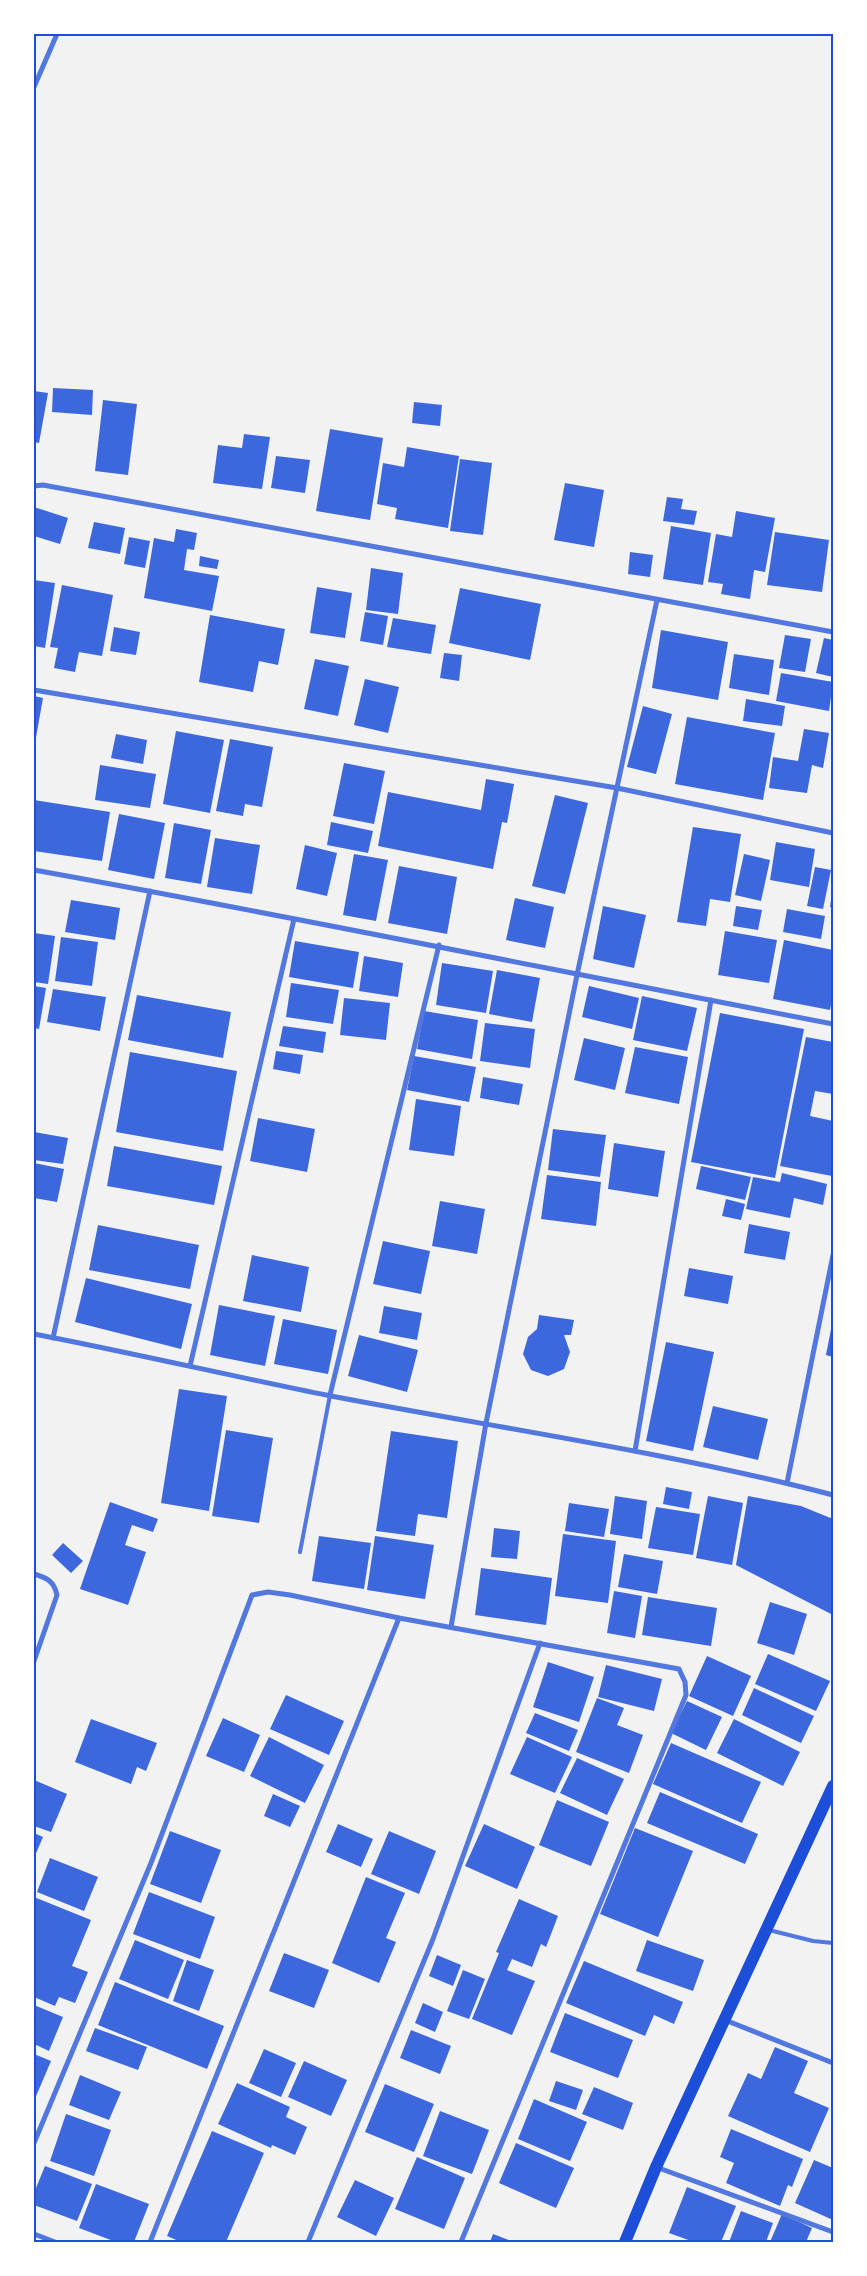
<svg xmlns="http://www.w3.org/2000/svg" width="867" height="2276" font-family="Poppins,sans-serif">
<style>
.building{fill:#3d67dc}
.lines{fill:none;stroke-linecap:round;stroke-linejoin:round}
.service{stroke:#5277de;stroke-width:4}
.minor{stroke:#5277de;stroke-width:5}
.primary{stroke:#1d4ed8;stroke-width:12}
.neatline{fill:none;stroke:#1d4ed8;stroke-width:2}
</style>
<rect width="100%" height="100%" fill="#f2f2f2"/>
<g class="building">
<polygon points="53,388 93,390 92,415 52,412"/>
<polygon points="34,391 48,393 39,443 34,442"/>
<polygon points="103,400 137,404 128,475 95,471"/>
<polygon points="414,402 442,405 440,426 412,423"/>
<polygon points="330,429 383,438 370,520 316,511"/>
<polygon points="244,434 270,437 262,489 213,483 218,445 242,448"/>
<polygon points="407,447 459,456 448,528 395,519 397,508 377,504 383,463 404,467"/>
<polygon points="276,456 310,460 305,493 271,488"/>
<polygon points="460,459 492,463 483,535 450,531"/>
<polygon points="565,483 604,490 594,547 554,540"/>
<polygon points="667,497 683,499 681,509 697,511 694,525 663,521"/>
<polygon points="34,507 68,518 60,544 34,536"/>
<polygon points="736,511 775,518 765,572 754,570 750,599 721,594 723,584 708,582 716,534 732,537"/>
<polygon points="94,522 125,528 120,554 88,548"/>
<polygon points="671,526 711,533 703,585 663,579"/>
<polygon points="176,529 197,533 194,550 187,549 184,570 219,576 212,611 144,598 154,538 174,542"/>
<polygon points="775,532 829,540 822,592 767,585"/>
<polygon points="129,537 150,541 145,568 124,564"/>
<polygon points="630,552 653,555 650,577 628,574"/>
<polygon points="200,556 219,560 217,569 199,566"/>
<polygon points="371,568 403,573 398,614 366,610"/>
<polygon points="34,580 55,583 45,648 34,646"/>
<polygon points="62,585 113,595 102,656 79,652 75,672 54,668 58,648 50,647"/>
<polygon points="317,587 352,593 345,638 310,633"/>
<polygon points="460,588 541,604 530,660 449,643"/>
<polygon points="365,612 388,616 383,645 360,641"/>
<polygon points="210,615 285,629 278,665 259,661 253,692 199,682"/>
<polygon points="393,618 436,625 431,654 387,647"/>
<polygon points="114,627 140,632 136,655 110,651"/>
<polygon points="661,630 728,642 718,700 652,688"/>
<polygon points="785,635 811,639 805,672 779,668"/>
<polygon points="824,638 833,640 833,677 816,673"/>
<polygon points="444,653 462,655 459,681 440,678"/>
<polygon points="734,654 774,660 769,695 729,688"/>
<polygon points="315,659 349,666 338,716 304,709"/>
<polygon points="781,673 833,682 829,711 776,701"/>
<polygon points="365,679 399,687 388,733 354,725"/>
<polygon points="34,696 43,698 35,743 34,743"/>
<polygon points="746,699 785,706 782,726 743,721"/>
<polygon points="643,706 672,714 656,774 627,767"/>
<polygon points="687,717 775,733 763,800 675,784"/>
<polygon points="804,729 829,733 823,768 812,765 807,793 769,788 773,757 798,761"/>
<polygon points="176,731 224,740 210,813 163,804"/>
<polygon points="116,734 147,740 143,764 111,758"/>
<polygon points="230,739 273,747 262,807 245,804 243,816 216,811"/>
<polygon points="344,763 385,771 374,824 333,816"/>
<polygon points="100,765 156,774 150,808 95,800"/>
<polygon points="486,779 514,784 507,823 502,822 493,869 378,846 388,792 481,810"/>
<polygon points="555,795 588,803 565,894 532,886"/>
<polygon points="34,800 110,812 102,861 34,851"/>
<polygon points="119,814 165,823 154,879 108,870"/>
<polygon points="331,822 373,831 368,853 327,845"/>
<polygon points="174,823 211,830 201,884 165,878"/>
<polygon points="693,827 741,834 730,902 710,899 706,926 677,922"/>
<polygon points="215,838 260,845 252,894 207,887"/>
<polygon points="776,842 815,849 809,887 770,880"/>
<polygon points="305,845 337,853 327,896 296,889"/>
<polygon points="354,854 388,860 376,921 343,915"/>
<polygon points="744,854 770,860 761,901 735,895"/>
<polygon points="399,866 457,877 447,934 388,923"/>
<polygon points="815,867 831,870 823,909 807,906"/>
<polygon points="832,893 833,893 833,907 830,907"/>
<polygon points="515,898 554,907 545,948 506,940"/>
<polygon points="71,900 120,908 115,940 65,932"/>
<polygon points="603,906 646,915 634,968 593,959"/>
<polygon points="736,906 762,910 758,930 733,926"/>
<polygon points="787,909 825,916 821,939 783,932"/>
<polygon points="725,931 777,940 769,983 718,975"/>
<polygon points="34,933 55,936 48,984 34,982"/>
<polygon points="61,937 98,942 92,986 55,981"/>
<polygon points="784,940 833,950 833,994 830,1010 773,999"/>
<polygon points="295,941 359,952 353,988 289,977"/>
<polygon points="364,956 403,963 398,997 359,991"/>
<polygon points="442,963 493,971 486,1013 436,1005"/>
<polygon points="497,970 540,978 532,1022 489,1014"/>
<polygon points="291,983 339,990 333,1024 286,1017"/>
<polygon points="34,986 46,988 39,1029 34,1028"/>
<polygon points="589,986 639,998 632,1029 582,1017"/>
<polygon points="53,989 106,997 100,1031 47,1022"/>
<polygon points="137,995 231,1012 223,1058 128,1040"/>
<polygon points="642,996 697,1008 687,1051 633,1040"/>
<polygon points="344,998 390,1003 386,1040 340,1035"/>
<polygon points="424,1011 478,1020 472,1059 417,1049"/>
<polygon points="720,1013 804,1029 775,1178 691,1162"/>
<polygon points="485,1023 535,1029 530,1068 480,1061"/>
<polygon points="283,1026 326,1032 323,1053 279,1046"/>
<polygon points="806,1037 833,1042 833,1094 815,1091 810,1116 833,1121 832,1176 780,1166"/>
<polygon points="584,1038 625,1048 615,1090 574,1080"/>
<polygon points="635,1047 688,1057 679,1104 625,1093"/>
<polygon points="276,1051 303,1055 300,1074 273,1069"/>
<polygon points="130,1052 237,1071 223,1151 116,1132"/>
<polygon points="414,1056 476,1067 469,1102 407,1090"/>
<polygon points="483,1077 523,1084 519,1105 480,1098"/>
<polygon points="416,1099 461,1106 454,1156 409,1150"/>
<polygon points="258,1118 315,1129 307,1172 250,1161"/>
<polygon points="553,1129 606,1135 600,1177 548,1170"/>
<polygon points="34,1132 68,1138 63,1164 34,1160"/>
<polygon points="614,1143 665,1151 658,1197 608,1189"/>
<polygon points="114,1146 222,1166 214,1205 107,1186"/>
<polygon points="34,1163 64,1169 57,1202 34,1198"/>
<polygon points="701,1166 751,1177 745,1200 696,1189"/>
<polygon points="782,1173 827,1184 823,1205 794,1198 790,1218 746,1209 753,1177 780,1182"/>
<polygon points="547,1175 601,1182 596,1226 541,1219"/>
<polygon points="726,1199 745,1204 741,1220 722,1216"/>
<polygon points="440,1201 485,1209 477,1254 432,1246"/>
<polygon points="749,1224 790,1232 785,1260 744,1253"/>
<polygon points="98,1225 199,1245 190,1289 89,1270"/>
<polygon points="383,1241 430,1251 421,1294 373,1284"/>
<polygon points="252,1255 309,1267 301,1312 243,1301"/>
<polygon points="689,1268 733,1276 728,1304 684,1296"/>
<polygon points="86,1278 192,1304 181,1349 75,1322"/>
<polygon points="219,1305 275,1316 265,1366 210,1355"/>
<polygon points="384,1306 422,1313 417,1340 379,1333"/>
<polygon points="539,1315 574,1320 571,1335 564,1335 570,1352 564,1369 548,1376 531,1370 523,1354 528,1337 537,1329"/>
<polygon points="283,1319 337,1330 328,1374 274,1364"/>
<polygon points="832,1324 833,1324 833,1357 826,1355"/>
<polygon points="359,1335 418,1350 407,1392 348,1376"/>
<polygon points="666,1342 714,1352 693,1451 646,1441"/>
<polygon points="179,1389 227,1396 209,1511 161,1503"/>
<polygon points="713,1406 768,1419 758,1460 703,1447"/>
<polygon points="226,1430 273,1438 259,1523 212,1516"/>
<polygon points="391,1431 458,1441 447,1518 418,1514 415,1536 376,1531"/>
<polygon points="666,1487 692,1492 689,1509 663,1504"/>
<polygon points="615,1496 647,1501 642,1539 610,1534"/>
<polygon points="708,1496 743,1503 732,1565 696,1558"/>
<polygon points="748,1496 801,1506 833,1519 833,1615 736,1565"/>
<polygon points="110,1502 158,1519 153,1532 132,1525 125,1545 146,1552 128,1605 80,1589"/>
<polygon points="569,1503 609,1509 604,1537 565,1531"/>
<polygon points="656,1507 700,1514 693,1555 648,1548"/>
<polygon points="494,1528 520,1531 517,1559 491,1557"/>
<polygon points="563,1534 616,1541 608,1603 555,1596"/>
<polygon points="319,1536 371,1543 364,1589 312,1581"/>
<polygon points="375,1536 434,1545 425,1599 367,1590"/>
<polygon points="63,1543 83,1561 71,1573 52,1555"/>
<polygon points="624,1554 663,1561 657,1594 618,1587"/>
<polygon points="481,1568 552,1578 546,1625 475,1615"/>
<polygon points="614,1591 642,1596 635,1638 607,1633"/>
<polygon points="648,1597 717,1608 711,1646 642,1635"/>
<polygon points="770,1602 807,1614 794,1655 757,1643"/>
<polygon points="768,1654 830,1681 816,1711 755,1684"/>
<polygon points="707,1656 751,1676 733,1716 689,1696"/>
<polygon points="548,1662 594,1677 579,1722 533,1707"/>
<polygon points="606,1665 662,1679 654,1711 598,1697"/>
<polygon points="754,1688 814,1716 801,1743 742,1715"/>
<polygon points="286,1695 344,1721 329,1755 270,1729"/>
<polygon points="597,1698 624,1708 617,1725 643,1735 629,1773 576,1752"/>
<polygon points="687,1701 722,1717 706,1750 671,1733"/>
<polygon points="535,1713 578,1730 569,1751 526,1733"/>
<polygon points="223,1718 260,1735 244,1772 206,1756"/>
<polygon points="91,1719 157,1743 146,1771 137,1767 131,1784 75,1762"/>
<polygon points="734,1719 800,1752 783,1786 717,1753"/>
<polygon points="269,1737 324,1765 305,1803 250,1776"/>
<polygon points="527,1737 572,1757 555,1793 510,1774"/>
<polygon points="671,1743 761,1782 742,1823 653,1784"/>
<polygon points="577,1758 624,1779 607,1815 560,1793"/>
<polygon points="34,1780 67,1794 51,1832 34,1826"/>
<polygon points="660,1792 758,1834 745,1864 647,1823"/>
<polygon points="273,1794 300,1806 290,1827 264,1816"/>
<polygon points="557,1800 609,1822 591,1866 539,1845"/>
<polygon points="338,1824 373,1839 361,1867 326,1852"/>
<polygon points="484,1824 535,1847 517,1889 465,1866"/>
<polygon points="635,1828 693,1851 658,1937 600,1914"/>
<polygon points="170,1831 221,1850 201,1903 150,1884"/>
<polygon points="389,1831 436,1851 419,1894 371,1874"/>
<polygon points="34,1833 43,1837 34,1858"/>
<polygon points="50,1858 98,1877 84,1911 37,1892"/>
<polygon points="366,1877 405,1893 386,1938 396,1942 379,1983 332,1963"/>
<polygon points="149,1892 215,1917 200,1959 133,1934"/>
<polygon points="34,1897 91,1920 72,1966 88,1972 75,2003 59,1997 55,2006 34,1997"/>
<polygon points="519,1899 558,1916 546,1947 541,1944 532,1967 512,1959 507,1970 535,1981 512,2035 472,2019 499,1953 496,1952"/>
<polygon points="135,1940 184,1960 168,1999 119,1979"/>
<polygon points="647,1940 704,1960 693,1991 636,1971"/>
<polygon points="284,1953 329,1970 314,2008 269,1991"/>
<polygon points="437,1955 461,1965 453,1986 429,1976"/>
<polygon points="187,1960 214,1970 199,2011 173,2001"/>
<polygon points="584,1961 683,2002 674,2024 654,2015 645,2036 566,2003"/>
<polygon points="463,1970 485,1979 469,2019 447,2011"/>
<polygon points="115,1982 224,2026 207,2069 98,2025"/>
<polygon points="423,2003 443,2012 435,2032 415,2023"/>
<polygon points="34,2005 63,2017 49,2051 34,2044"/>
<polygon points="565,2013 633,2040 618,2078 550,2052"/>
<polygon points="95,2028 147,2047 138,2070 86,2051"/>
<polygon points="411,2030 451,2046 440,2074 400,2058"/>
<polygon points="775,2047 808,2061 794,2093 829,2108 810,2152 728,2116 748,2073 761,2079"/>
<polygon points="264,2049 296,2063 281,2097 249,2083"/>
<polygon points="34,2054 51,2061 34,2101"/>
<polygon points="304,2061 347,2080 331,2116 288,2097"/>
<polygon points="80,2075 121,2092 109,2120 69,2105"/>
<polygon points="556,2081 583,2090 576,2110 549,2101"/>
<polygon points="237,2083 290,2107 286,2117 307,2127 295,2155 272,2145 271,2148 218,2124"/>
<polygon points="385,2084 434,2104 414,2152 365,2132"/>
<polygon points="594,2087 633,2103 623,2130 582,2114"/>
<polygon points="534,2099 587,2122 570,2161 518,2139"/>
<polygon points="440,2111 489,2130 472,2174 423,2156"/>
<polygon points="66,2114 111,2130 94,2176 50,2161"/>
<polygon points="731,2129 803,2159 792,2187 788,2185 780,2206 726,2183 734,2163 720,2157"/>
<polygon points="212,2131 264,2153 226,2242 181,2242 167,2236"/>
<polygon points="516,2143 574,2168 556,2208 499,2183"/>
<polygon points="417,2157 465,2178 444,2229 395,2209"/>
<polygon points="814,2160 833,2168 833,2220 795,2203"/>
<polygon points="45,2166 92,2184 77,2221 34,2205 34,2193"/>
<polygon points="355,2180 394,2198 376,2236 337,2217"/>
<polygon points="96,2184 149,2204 134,2242 116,2242 79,2228"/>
<polygon points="687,2187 736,2206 721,2242 694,2242 669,2233"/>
<polygon points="741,2211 773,2223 766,2242 729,2242"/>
<polygon points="782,2214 812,2228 806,2242 770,2242"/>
<polygon points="493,2234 514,2242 490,2242"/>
</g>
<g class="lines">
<g class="service">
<polyline points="300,1552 330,1395"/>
<polyline points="769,1930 813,1941 833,1943"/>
</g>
<g class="minor">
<polyline points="34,87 57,34"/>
<polyline points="34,486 43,485 833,632"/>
<polyline points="34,690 617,788 833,833"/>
<path d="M34,870C301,918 567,973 833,1024"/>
<path d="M34,1334C133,1353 231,1376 331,1396C498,1428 668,1452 833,1495"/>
<polyline points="53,1338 150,891"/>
<polyline points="190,1366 294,919"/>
<polyline points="330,1395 439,945"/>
<polyline points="635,1451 711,1000"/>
<polyline points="787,1483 833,1255"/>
<path d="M34,1574C47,1578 54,1581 57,1595L34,1661"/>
<polyline points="451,1627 486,1423 577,975 657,600"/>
<polyline points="725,2020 833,2063"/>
<polyline points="34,2143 151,1863 252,1595 268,1592 290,1595 399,1618 679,1669 685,1682 686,1695 461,2242"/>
<polyline points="656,2167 833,2232"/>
<polyline points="34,2234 55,2242"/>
<polyline points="150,2242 399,1618"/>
<polyline points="308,2242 433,1939 540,1643"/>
</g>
<polyline class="primary" points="625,2242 656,2167 833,1786"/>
</g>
<rect width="867" height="2276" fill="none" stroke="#ffffff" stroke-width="70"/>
<rect x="35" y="35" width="797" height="2206" class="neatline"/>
</svg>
